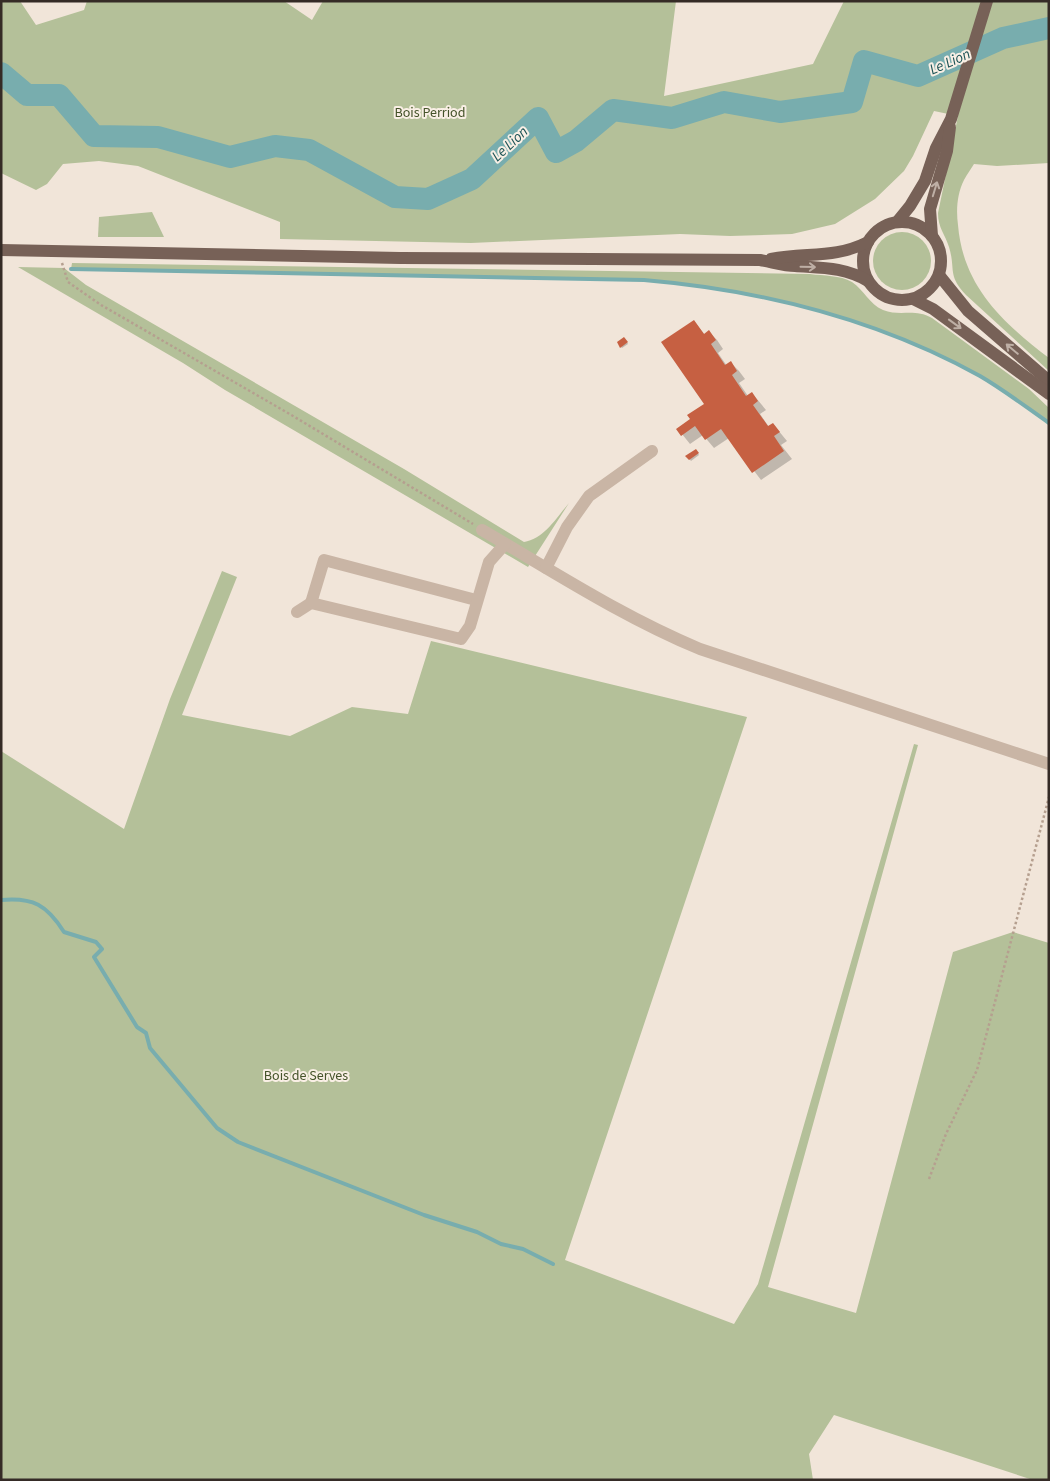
<svg xmlns="http://www.w3.org/2000/svg" width="1050" height="1481" font-family="'Source Sans 3',sans-serif">
<style>
.green{fill:#b4c099}
.shadow{fill:#0003}
.lines{fill:none;stroke-linecap:round;stroke-linejoin:round}
.stream{stroke:#78adae;stroke-width:4}
.river{stroke:#78adae;stroke-width:22}
.building{fill:#c66042}
.path{stroke:#b59f8f;stroke-width:2.5;stroke-dasharray:2.5 2.5;stroke-linecap:butt}
.minor{stroke:#c9b5a5;stroke-width:12}
.major{stroke:#776157;stroke-width:12}
.oneway{stroke:#beafa5}
.labels{text-anchor:middle;dominant-baseline:central;stroke-width:4;stroke-linejoin:round;paint-order:stroke}
.park-label{font-size:14px;fill:#45532a;stroke:#f9efe5}
.water-label{font-size:15px;font-style:italic;fill:#1c5356;stroke:#f9efe5}
</style>
<rect width="100%" height="100%" fill="#f1e5d9"/>
<g class="green">
<path d="M1,1H20L36,25L84,10L87,1H284L312,20L323,1H676L664,96L813,64L844,1H1049V163L997,166L974,164C971,169 967,174 964,180C957,194 956,210 958,225C963,286 1002,322 1049,358V371L966,295C947,275 956,270 949,247C945,234 938,228 938,213L958,116L934,111L913,156L904,171L875,199L835,224L792,234L730,236L680,234L471,243L280,239V222L138,166L99,161L63,164L47,184L36,190L1,173Z"/>
<polygon points="152,212 164,237 98,237 99,217"/>
<circle cx="902" cy="261" r="29"/>
<path d="M72,263L810,274C824,276 840,275 852,282C864,290 869,304 883,310C901,317 914,308 932,318L1029,389L1049,408V423C1026,407 1004,390 980,376C877,319 760,290 644,280L71,269Z"/>
<path d="M18,267L64,268L86,285L404,469L524,542C544,539 557,517 569,503L528,567L225,390L183,363Z"/>
<polygon points="222,571 237,577 182,715 290,736 352,707 408,714 431,641 747,717 565,1260 734,1324 758,1284 914,744 918,745 768,1287 856,1313 953,952 1013,932 1049,943 1049,1480 1033,1480 834,1415 809,1454 813,1480 1,1480 1,751 124,829 170,699"/>
</g>
<g class="shadow">
<polygon points="694,321 705,335 709,332 717,340 723,349 718,353 727,366 731,363 739,371 745,379 739,383 748,396 752,393 766,410 760,414 769,427 773,424 787,441 781,445 792,459 761,480 729,438 714,448 703,435 690,444 678,429 692,420 706,404"/>
<polygon points="626,340 628,344 622,348 621,347"/>
<polygon points="696,450 699,455 691,461 687,456"/>
</g>
<g class="lines">
<g class="stream">
<path d="M71,269L644,280C760,290 877,319 980,376C1004,390 1026,407 1049,423"/>
<path d="M1,900C33,897 47,905 64,932L96,942L102,949L94,957L137,1027L146,1033L150,1048L217,1128L238,1142L424,1215L477,1232L501,1244L523,1249L553,1264"/>
</g>
<polyline class="river" points="1,73 27,95 59,95 94,136 158,137 230,157 275,146 309,150 395,197 428,199 472,179 538,118 556,152 576,141 613,110 672,118 724,102 780,112 852,102 864,61 918,76 1003,38 1049,28"/>
</g>
<g class="building">
<polygon points="694,320 704,334 709,330 716,340 711,344 725,365 731,361 737,371 732,375 746,396 752,392 758,401 753,405 768,426 773,423 780,432 774,436 784,451 752,473 721,429 705,440 695,426 681,436 676,429 690,419 687,415 704,404 661,342"/>
<polygon points="624,337 628,342 620,348 617,342"/>
<polygon points="696,449 699,453 689,460 685,456"/>
</g>
<g class="lines">
<g class="path">
<polyline points="62,263 68,282 101,305 293,416 473,524"/>
<polyline points="929,1179 946,1134 977,1070 1049,797"/>
</g>
<g class="minor">
<path d="M482,530C554,572 623,617 700,649L1049,764"/>
<polyline points="546,568 567,527 589,496 652,451"/>
<polyline points="311,603 324,560 476,600"/>
<polyline points="297,612 311,603 461,639 470,626 489,562 505,544"/>
</g>
<g class="major">
<circle cx="902" cy="261" r="39"/>
<polyline points="897,222 910,206 925,181 936,148 951,119 987,1"/>
<polyline points="932,236 930,209 947,151 950,127"/>
<path d="M1,250L400,258L760,260C772,262 784,266 795,266C822,268 844,267 868,281"/>
<path d="M771,259C807,252 834,259 868,242"/>
<polyline points="939,275 968,311 1049,381"/>
<polyline points="913,299 933,309 1049,394"/>
</g>
</g>
<defs><path id="oneway-shaft" d="M-6 0H5M1.5-3L5.5 0L1.5 3" fill="none" stroke-width="1.6" stroke-linecap="round" stroke-linejoin="round" transform="scale(1.25)"/></defs>
<g class="oneway">
<use href="#oneway-shaft" transform="translate(935 189) rotate(-73)"/>
<use href="#oneway-shaft" transform="translate(808 267) rotate(1)"/>
<use href="#oneway-shaft" transform="translate(955 324) rotate(36)"/>
<use href="#oneway-shaft" transform="translate(1012 349) rotate(-140)"/>
</g>
<g class="labels">
<g class="park-label">
<text x="430" y="113">Bois Perriod</text>
<text x="306" y="1076">Bois de Serves</text>
</g>
<g class="water-label">
<text transform="translate(950 62) rotate(-24)">Le Lion</text>
<text transform="translate(510 144) rotate(-43)">Le Lion</text>
</g>
</g>
<rect width="1050" height="1481" fill="none" stroke="#352b26" stroke-width="5"/>
</svg>
